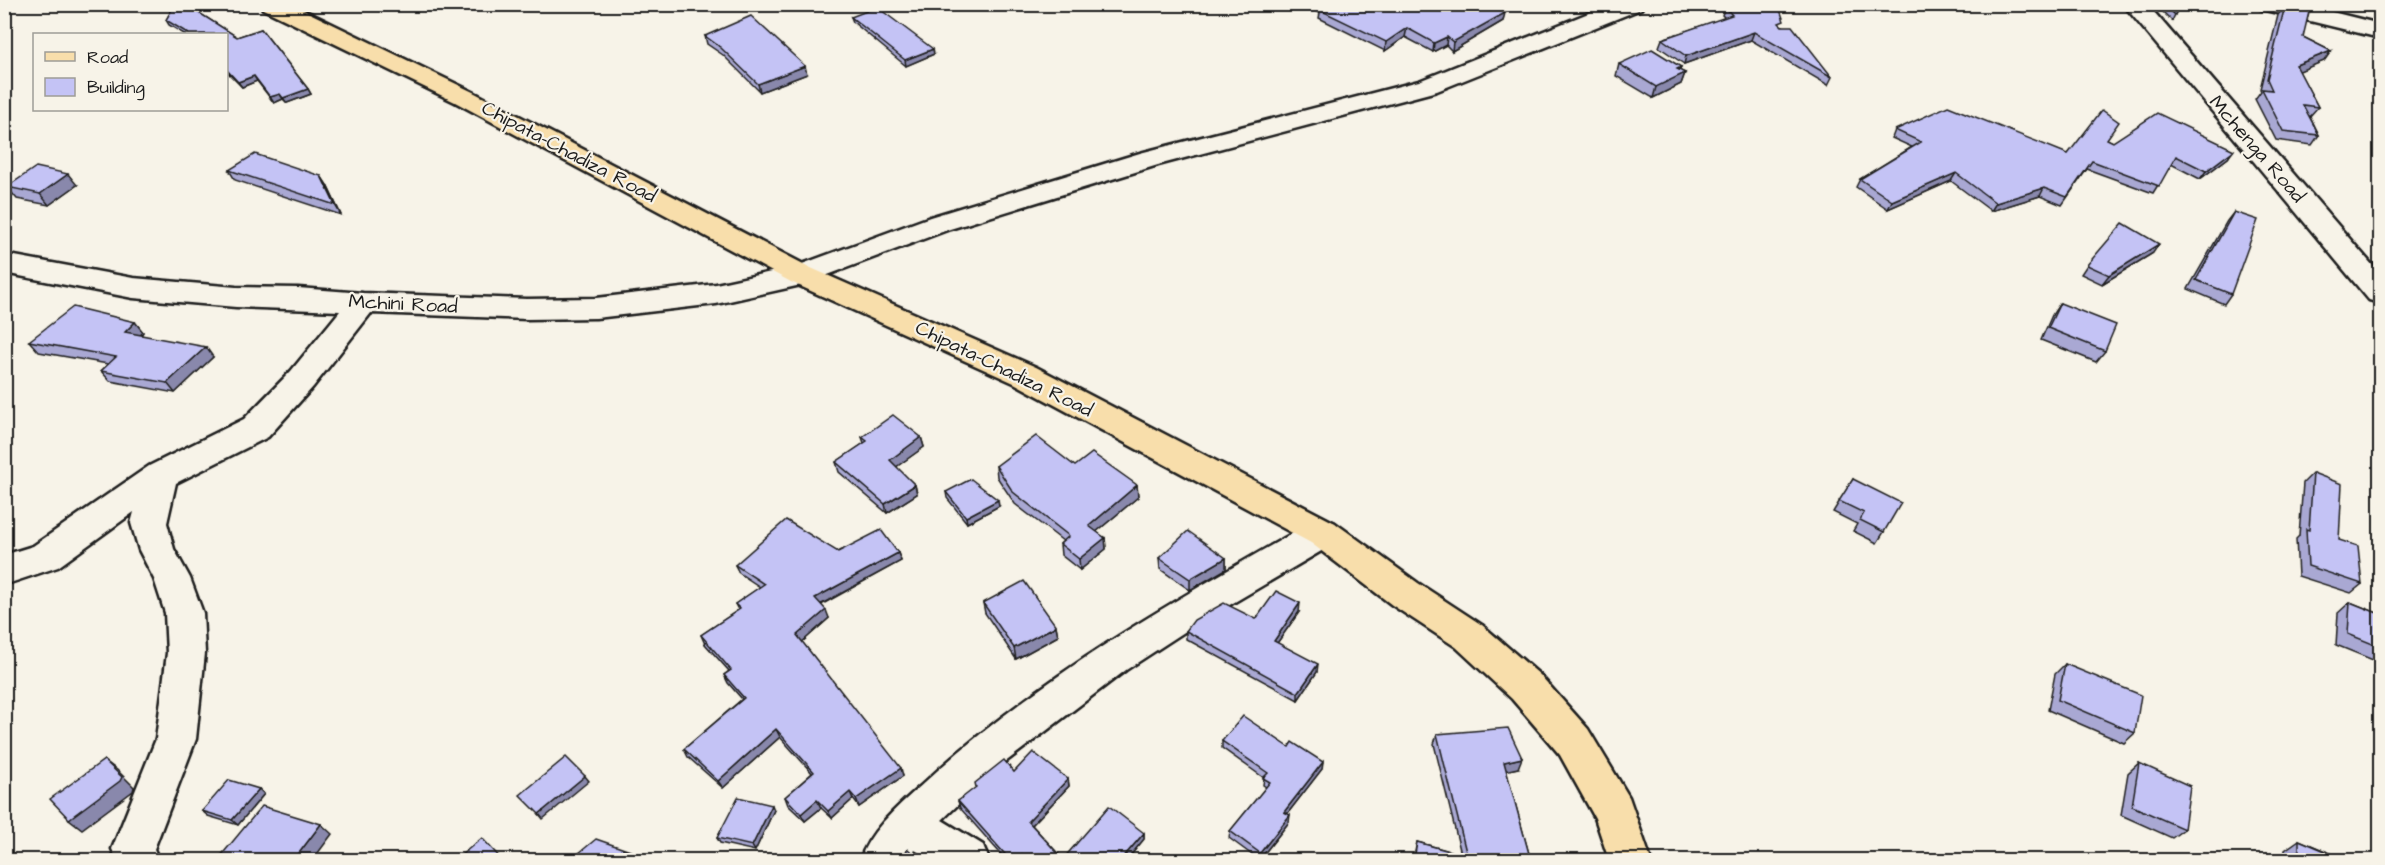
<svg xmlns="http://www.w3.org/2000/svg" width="2385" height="865" font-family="'Architects Daughter',sans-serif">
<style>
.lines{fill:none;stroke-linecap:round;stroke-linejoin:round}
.minor-casing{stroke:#1c1c1c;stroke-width:5}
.major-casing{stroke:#1c1c1c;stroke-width:5}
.minor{fill:#f7f3e8;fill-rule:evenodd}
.major{fill:#f8deab;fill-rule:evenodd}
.wall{fill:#a9a8d3;stroke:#1c1c1c;stroke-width:1.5}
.shaded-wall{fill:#8988ac;stroke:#1c1c1c;stroke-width:1.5}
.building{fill:#c4c3f5;stroke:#1c1c1c;stroke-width:1.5}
.labels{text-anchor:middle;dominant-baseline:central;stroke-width:4.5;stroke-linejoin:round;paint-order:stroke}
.street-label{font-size:20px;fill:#1c1c1c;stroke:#f7f3e8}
</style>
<rect width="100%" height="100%" fill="#f7f3e8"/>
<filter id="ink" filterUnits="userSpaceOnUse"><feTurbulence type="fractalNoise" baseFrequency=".0167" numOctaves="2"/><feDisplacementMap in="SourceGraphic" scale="12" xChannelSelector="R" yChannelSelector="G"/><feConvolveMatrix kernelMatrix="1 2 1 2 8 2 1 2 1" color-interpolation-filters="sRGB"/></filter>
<g filter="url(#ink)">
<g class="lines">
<g class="minor-casing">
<g id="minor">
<polygon points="1611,4 1644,4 1641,9 1437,91 1158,165 950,229 801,285 716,304 596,318 527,319 371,313 313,387 268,437 176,483 167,523 174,549 190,578 203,613 205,653 196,739 154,849 159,860 117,860 112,849 156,739 167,653 165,613 154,579 139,550 131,523 134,512 58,567 4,585 4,555 33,546 149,466 244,419 291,371 340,311 236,307 133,298 4,273 4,254 133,278 236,287 298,288 363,293 527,299 596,298 716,284 794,267 930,217 1140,153 1419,81"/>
<polygon points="2123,4 2147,4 2380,274 2380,303 2369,300"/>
<polygon points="2258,4 2300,4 2380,24 2380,38 2261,9"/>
<path d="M1323,519L1335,523L1341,533L1335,543L1192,627L1126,670L991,773L942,820L983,845L989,860H931L915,850L907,860H860C870,829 902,803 926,781C1040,676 1176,599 1311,523Z"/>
</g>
</g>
<g class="major-casing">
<polygon id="major" points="260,4 291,4 473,92 811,268 1036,367 1335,523 1418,583 1482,625 1540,675 1588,729 1629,797 1651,860 1609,860 1595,818 1560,755 1512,699 1456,647 1392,605 1311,543 1014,383 791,282 455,102 263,9"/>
</g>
<use href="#minor" class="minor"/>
<use href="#major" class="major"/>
</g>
<g class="wall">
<polygon points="175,4 185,4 237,37 261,29 308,89 311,94 287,103 283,99 274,103 257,81 242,87 226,71 226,34 184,34 169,25 166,20"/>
<polygon points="1316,4 1500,4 1504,12 1503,21 1452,51 1446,45 1433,52 1405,37 1385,51 1319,18 1320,13 1315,11"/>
<polygon points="2155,4 2180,4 2172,21"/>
<polygon points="2285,6 2303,37 2331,51 2324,61 2299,71 2318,107 2310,116 2319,135 2312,145 2276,140 2255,99 2261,91 2260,89 2278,15"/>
<polygon points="1725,7 1783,26 1832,77 1828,85 1751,40 1684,64 1659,47 1662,39 1725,18 1722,15"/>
<polygon points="851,17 934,54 906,66 853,22"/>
<polygon points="705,36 807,74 760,92 723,55 707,44"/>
<polygon points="1619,64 1680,71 1685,73 1681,84 1653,98 1616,76"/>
<polygon points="1895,130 2068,154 2107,139 2113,142 2228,158 2200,179 2171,164 2153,193 2087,169 2062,205 2040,196 1991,211 1951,181 1888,209 1856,187 1860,179 1912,147 1892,138"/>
<polygon points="229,170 321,176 327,185 341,215 235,180"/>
<polygon points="77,185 49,205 17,199 7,187"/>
<polygon points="2234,212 2231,294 2224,304 2188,289 2227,221"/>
<polygon points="2153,253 2102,284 2081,274 2087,265"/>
<polygon points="2060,303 2105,351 2096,362 2041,340 2052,315"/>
<polygon points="135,322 143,332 141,335 213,357 175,393 110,381 101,371 108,364 39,352 29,341"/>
<polygon points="862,437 921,437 924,447 896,467 915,485 917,494 887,513 839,472 836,462 864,443"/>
<polygon points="996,466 1075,466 1137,485 1138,497 1096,532 1105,538 1106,549 1080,570 1061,555 1060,544 1063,541 1015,504 997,477"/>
<polygon points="2313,473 2339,540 2362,584 2351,593 2298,576 2296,539 2299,536 2303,483"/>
<polygon points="1853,479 1884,532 1877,543 1853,531 1857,524 1833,512"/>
<polygon points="946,492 999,506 967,523 947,498"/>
<polygon points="838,552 898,553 901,561 821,605 829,618 802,642 903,776 859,807 853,799 832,818 821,808 805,821 788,805 785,797 812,773 780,737 723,788 688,757 684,749 742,699 728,683 724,675 729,671 705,644 701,635 738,610 735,604 760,587 739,573 735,565"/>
<polygon points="1159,558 1226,558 1226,569 1190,590 1160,569"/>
<polygon points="2350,602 2380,614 2380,669 2378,668 2378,662 2336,645 2338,613"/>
<polygon points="983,603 1056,626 1058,636 1016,659 985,613"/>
<polygon points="1299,612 1277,643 1317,672 1298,700 1186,639 1186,631"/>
<polygon points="2065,664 2135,733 2124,743 2048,710 2055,674"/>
<polygon points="1437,734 1518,768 1506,770 1531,861 1413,861 1417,842 1461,854 1434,744"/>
<polygon points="1222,741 1322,769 1287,814 1289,822 1259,860 1229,838 1230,831 1266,787 1263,785 1264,778 1222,748"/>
<polygon points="2139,763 2184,829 2172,838 2121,815 2128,773"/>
<polygon points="1014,772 1068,779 1069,786 1032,825 1063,859 1144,833 1144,839 1126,861 1007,861 960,808 958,801"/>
<polygon points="259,789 264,794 238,825 208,816 202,811"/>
<polygon points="774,810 755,851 720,843 717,838"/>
<polygon points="2299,840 2349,861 2285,861 2285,850"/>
</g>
<g class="shaded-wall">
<polygon points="1505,7 1503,14 1505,13 1503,21 1452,51 1453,42"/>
<polygon points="1407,28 1405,37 1385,51 1386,42"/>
<polygon points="1754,32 1751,40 1684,64 1686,56"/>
<polygon points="1447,37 1446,45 1433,52 1434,43"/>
<polygon points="933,49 934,54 906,66 905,60"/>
<polygon points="2331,51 2324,61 2290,75 2296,65"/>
<polygon points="805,66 807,74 760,92 758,84"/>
<polygon points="1681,67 1678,76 1685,73 1681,84 1653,98 1656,87 1677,69"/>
<polygon points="254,76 257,81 242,87 238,82"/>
<polygon points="308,89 311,94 287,103 283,98"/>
<polygon points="280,94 283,99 274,103 270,97"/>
<polygon points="2234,150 2228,158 2200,179 2206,171"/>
<polygon points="1956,173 1951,181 1888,209 1892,201"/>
<polygon points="68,174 77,185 49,205 40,194"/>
<polygon points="321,176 327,185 341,215 335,205"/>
<polygon points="2044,188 2040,196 1991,211 1996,203"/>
<polygon points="2159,244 2153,253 2102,284 2109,275"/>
<polygon points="135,322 143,332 134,342 125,332"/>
<polygon points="206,347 213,357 175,393 167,383"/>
<polygon points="921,437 924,447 892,470 890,460"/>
<polygon points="915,485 917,494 887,513 885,504"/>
<polygon points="1137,485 1138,497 1090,537 1089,526"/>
<polygon points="998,500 999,506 967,523 966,517"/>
<polygon points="1105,538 1106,549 1080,570 1079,559"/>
<polygon points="898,553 901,561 818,606 815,598"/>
<polygon points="1226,558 1226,569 1190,590 1190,579"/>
<polygon points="1300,603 1299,612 1273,649 1274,641"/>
<polygon points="826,610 829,618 800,644 797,635"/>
<polygon points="1056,626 1058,636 1016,659 1014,648"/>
<polygon points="1318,664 1317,672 1298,700 1298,693"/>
<polygon points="776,729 780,737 723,788 718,781"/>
<polygon points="1522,758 1518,768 1500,772 1504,762"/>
<polygon points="104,760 117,770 134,787 133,791 82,829 69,819"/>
<polygon points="1323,762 1322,769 1284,818 1284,812"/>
<polygon points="901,768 903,776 859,807 856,799"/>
<polygon points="585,776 589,781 543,819 539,814"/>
<polygon points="1068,779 1069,786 1029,828 1028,821"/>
<polygon points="259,789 264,794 238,825 232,820"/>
<polygon points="850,792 853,799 832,818 828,811"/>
<polygon points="817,800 821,808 805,821 801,814"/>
<polygon points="772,805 774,810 755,851 752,846"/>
<polygon points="1290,815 1289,822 1259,860 1260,853"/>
<polygon points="321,824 332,834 312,861 293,861"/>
<polygon points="1144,833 1144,839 1126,861 1120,861"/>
<polygon points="1022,854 1023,861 1014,861"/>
</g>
<g class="building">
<polygon points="175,4 185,4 237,37 261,29 308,89 283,98 280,94 270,97 254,76 238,82 226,69 226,34 189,34 166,20"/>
<polygon points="1320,4 1500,4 1505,7 1499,10 1505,13 1453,42 1447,37 1434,43 1407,28 1386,42 1320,10 1325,7"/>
<polygon points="1744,4 1759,4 1760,5 1762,4 1778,4 1784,21 1779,23 1782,26 1792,26 1832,77 1754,32 1686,56 1662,39 1732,15 1725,7"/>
<polygon points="2164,4 2180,4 2175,15"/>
<polygon points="2285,6 2309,12 2303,37 2331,51 2296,65 2318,107 2303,105 2319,135 2283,131 2262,89 2272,90 2267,79"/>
<polygon points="877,7 933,49 905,60 851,17"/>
<polygon points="751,16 805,66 758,84 720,47 705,36"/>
<polygon points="1652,49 1681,67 1677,69 1685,73 1656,87 1619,64"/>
<polygon points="1948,106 2068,154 2102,110 2119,122 2107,139 2113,142 2157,113 2234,150 2206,171 2176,156 2159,186 2092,161 2067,197 2044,188 1996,203 1956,173 1892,201 1860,179 1921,142 1895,130"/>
<polygon points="255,154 321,176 335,205 229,170"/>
<polygon points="36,167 68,174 40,194 7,187"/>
<polygon points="2234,212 2258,220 2231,294 2196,280"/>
<polygon points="2123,223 2159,244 2109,275 2087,265"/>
<polygon points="2060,303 2116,325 2105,351 2048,328"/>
<polygon points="73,307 135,322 125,332 206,347 167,383 101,371 116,357 29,341"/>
<polygon points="893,415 921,437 890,460 915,485 885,504 836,462 867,441 862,437"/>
<polygon points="1036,436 1075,466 1092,453 1137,485 1089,526 1105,538 1079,559 1060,544 1069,536 1013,492 996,466"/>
<polygon points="2313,473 2342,484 2339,540 2358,546 2362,584 2308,566 2306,529 2309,530"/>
<polygon points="971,479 998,500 966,517 946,492"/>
<polygon points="1853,479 1901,503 1884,532 1860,520 1864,513 1839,501"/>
<polygon points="786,520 838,552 881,530 898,553 815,598 826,610 797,635 901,768 856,799 850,792 828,811 817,800 801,814 785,797 814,772 776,729 718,781 684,749 744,698 724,675 731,670 701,635 740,609 735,604 764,584 735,565"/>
<polygon points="1188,531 1226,558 1190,579 1159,558"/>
<polygon points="1024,581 1056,626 1014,648 983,603"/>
<polygon points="1276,591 1300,603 1274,641 1318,664 1298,693 1186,631 1194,620 1224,603 1256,619"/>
<polygon points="2350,602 2380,614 2380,647 2348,634"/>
<polygon points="2065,664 2141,695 2135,733 2058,700"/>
<polygon points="1243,716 1289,747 1292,742 1323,762 1284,812 1290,815 1260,853 1230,831 1270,782 1263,778 1268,773 1222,741"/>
<polygon points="1508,728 1522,758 1504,762 1531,861 1414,861 1417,842 1467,856 1437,734"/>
<polygon points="1033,752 1068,779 1028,821 1063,859 1109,806 1144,833 1120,861 1027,861 1022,854 1014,861 1011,861 958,801 976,787 975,783 1004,760 1014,772"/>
<polygon points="566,757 585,776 539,814 520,795"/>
<polygon points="104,760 122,777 120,781 69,819 50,799"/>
<polygon points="2139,763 2190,786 2184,829 2132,806"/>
<polygon points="229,780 259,789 232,820 202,811"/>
<polygon points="738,797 772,805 752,846 717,838"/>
<polygon points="262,806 321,824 293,861 230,861 220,857"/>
<polygon points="482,838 503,861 454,861"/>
<polygon points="596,839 633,852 642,861 586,861 579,853"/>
<polygon points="2299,840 2349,861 2299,861"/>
<polygon points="908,849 921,861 884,861 890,854 904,854"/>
</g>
</g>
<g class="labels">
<g class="street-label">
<text transform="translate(2257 149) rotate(49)">Mchenga Road</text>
<text transform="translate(569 152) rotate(28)">Chipata-Chadiza Road</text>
<text transform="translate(403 304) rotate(3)">Mchini Road</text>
<text transform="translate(1004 369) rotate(26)">Chipata-Chadiza Road</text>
</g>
</g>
<rect width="2385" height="865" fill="none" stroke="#f7f3e8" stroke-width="24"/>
<rect x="12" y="12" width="2361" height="841" fill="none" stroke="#1c1c1c" stroke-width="2" filter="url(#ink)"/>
<rect x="33" y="33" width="195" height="78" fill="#f7f3e8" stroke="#9f9d96" stroke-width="1.5"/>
<rect x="45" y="52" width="30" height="9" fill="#f8deab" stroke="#9f9d96" stroke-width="1.5"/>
<text x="87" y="63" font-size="18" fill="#1c1c1c">Road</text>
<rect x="45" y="78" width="30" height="18" fill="#c4c3f5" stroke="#9f9d96" stroke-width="1.5"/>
<text x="87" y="93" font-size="18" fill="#1c1c1c">Building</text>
</svg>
